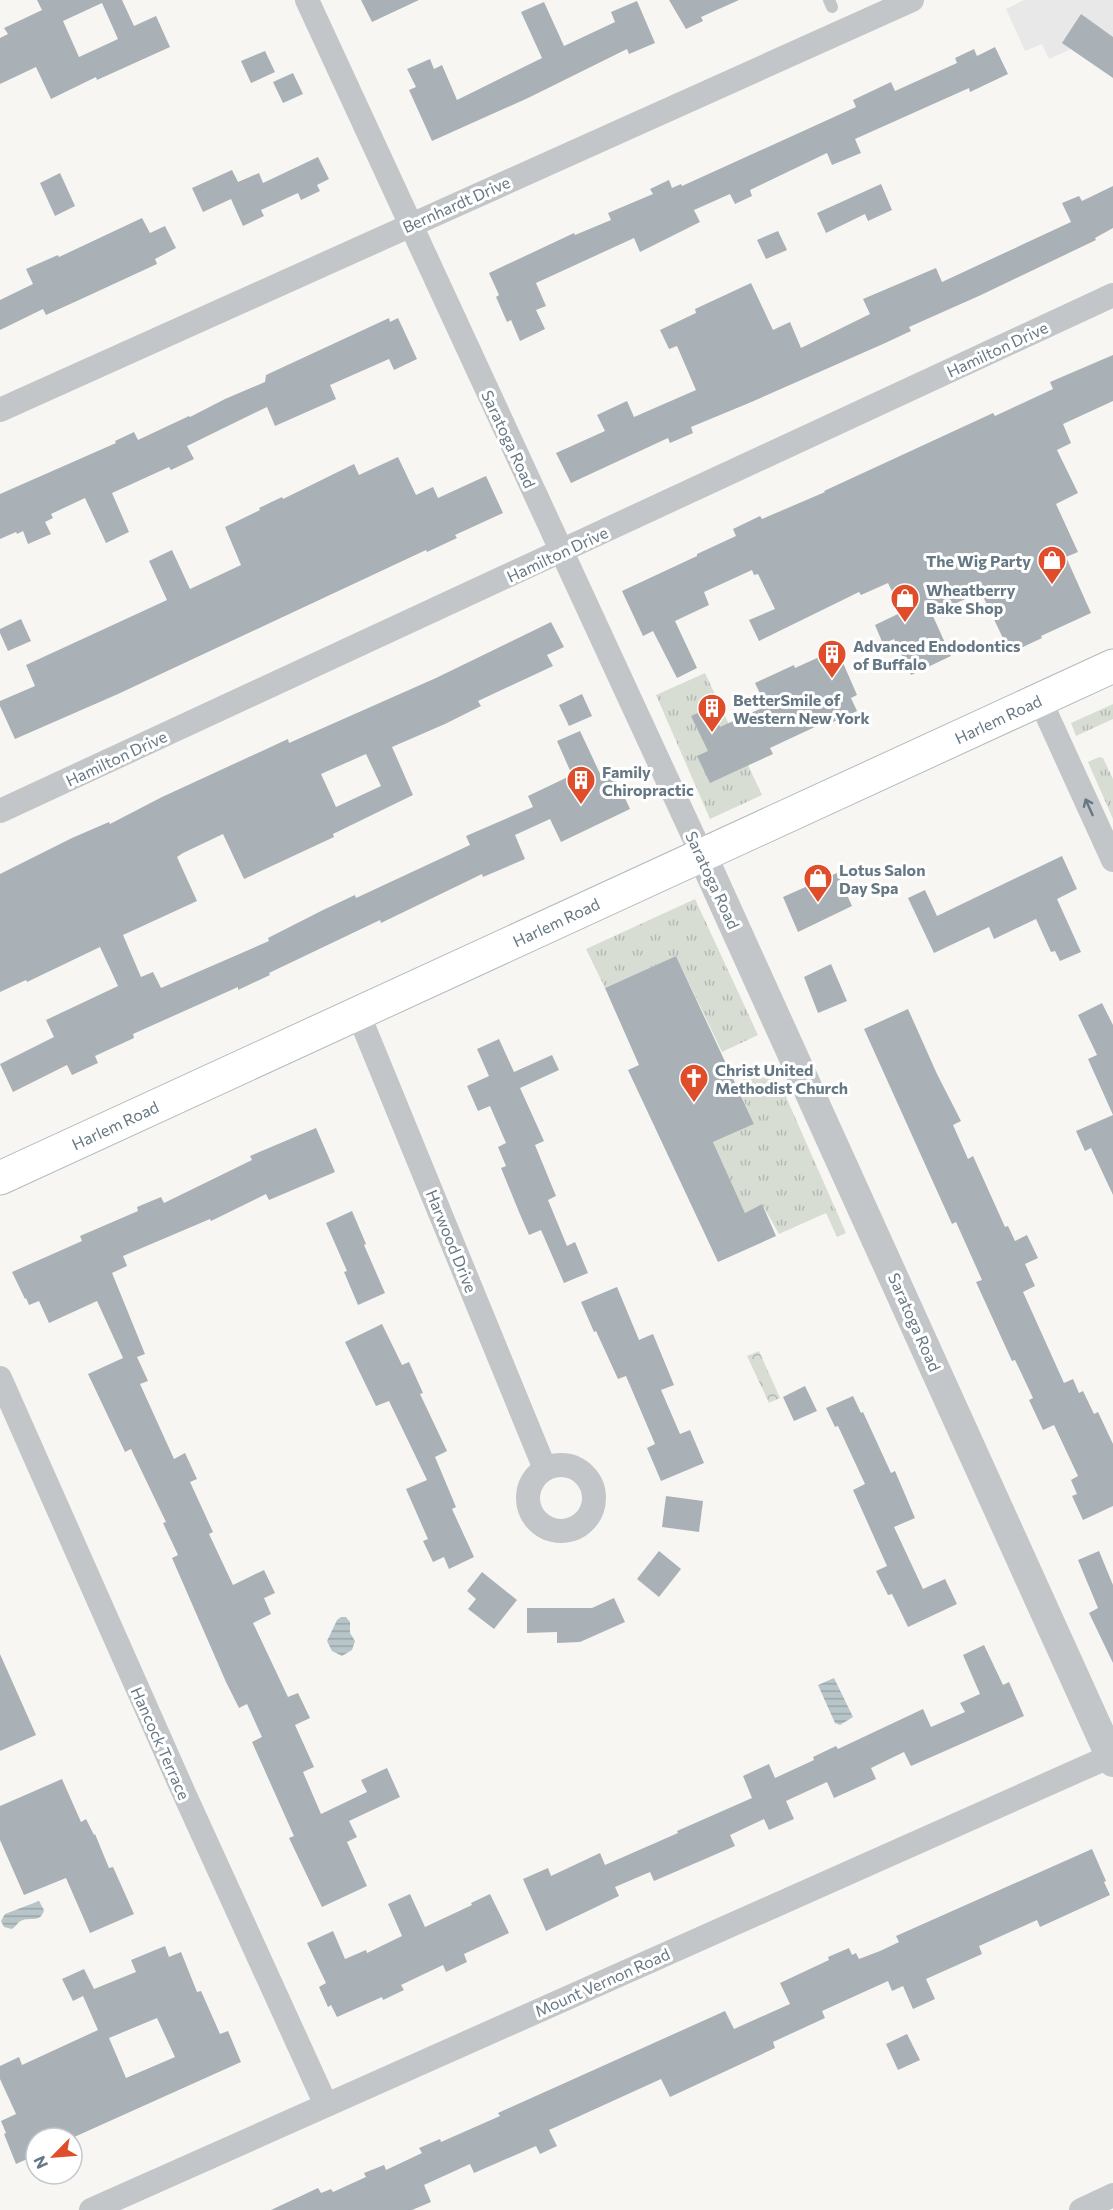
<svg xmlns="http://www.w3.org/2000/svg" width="1113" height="2210" font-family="Commissioner,sans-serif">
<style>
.built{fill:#e7e8e7}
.grass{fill:url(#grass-tufts)}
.forest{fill:url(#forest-crowns)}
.water{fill:url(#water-rules)}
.building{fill:#a9b1b6;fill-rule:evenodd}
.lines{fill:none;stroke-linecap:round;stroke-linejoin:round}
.secondary-casing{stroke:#b4babe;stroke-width:35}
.service{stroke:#c2c6c9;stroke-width:12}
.minor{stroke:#c2c6c9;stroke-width:24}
.tertiary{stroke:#c2c6c9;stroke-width:30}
.secondary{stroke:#fff;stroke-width:33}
.oneway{stroke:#667884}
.labels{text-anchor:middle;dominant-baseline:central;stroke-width:6;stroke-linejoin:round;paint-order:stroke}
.street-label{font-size:16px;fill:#667884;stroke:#fff}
.poi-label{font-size:16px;font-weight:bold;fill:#667884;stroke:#fff;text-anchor:start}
</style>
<defs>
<pattern id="grass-tufts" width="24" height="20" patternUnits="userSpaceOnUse" patternTransform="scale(1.5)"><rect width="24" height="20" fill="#d8ddd4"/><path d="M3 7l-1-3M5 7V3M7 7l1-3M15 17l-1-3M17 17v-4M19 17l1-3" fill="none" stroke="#b3b8b2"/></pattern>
<pattern id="forest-crowns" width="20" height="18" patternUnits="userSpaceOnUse" patternTransform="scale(1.5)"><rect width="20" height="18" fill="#d8ddd4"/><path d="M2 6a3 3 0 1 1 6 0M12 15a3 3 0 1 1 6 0" fill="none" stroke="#b3b8b2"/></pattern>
<pattern id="water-rules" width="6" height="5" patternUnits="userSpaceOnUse" patternTransform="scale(1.5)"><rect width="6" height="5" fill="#b8c5c8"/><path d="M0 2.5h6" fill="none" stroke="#99a5a8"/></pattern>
</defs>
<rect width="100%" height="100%" fill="#f7f6f3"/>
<polygon class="built" points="1024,0 1113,0 1113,76 1073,48 1049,59 1042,44 1025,51 1006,9"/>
<g class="grass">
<polygon points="705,673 762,795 710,819 656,695"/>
<polygon points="1113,704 1113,719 1076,736 1071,723"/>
<polygon points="1099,757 1103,758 1113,779 1113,819 1088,762"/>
<polygon points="695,899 758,1035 722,1052 676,956 605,988 586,949"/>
<polygon points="772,1065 846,1233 837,1237 826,1213 779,1234 762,1204 745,1213 713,1142 754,1124 736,1083"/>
</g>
<polygon class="forest" points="759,1351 780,1398 769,1403 747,1356"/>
<g class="water">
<polygon points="341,1617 346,1617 350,1622 350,1633 355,1641 352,1650 342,1656 332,1651 327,1641 337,1620"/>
<polygon points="834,1678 853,1717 840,1725 835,1723 818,1685"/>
<path d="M39,1901L44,1910C40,1925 29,1915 19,1922C17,1924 15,1927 12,1929L4,1927L1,1921L5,1914Z"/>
</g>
<g class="building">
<path d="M37,0H122L134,26L156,16L170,47L97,80L96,77L51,99L36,67L0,84V38L8,34L4,28L42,10ZM102,3L118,39L79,57L63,21Z"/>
<polygon points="361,0 419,0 372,22"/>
<polygon points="669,0 739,0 701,17 703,21 686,29"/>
<polygon points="637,1 655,43 629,54 627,49 528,98 432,141 409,90 416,87 407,69 430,59 434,69 442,65 457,100 542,58 521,12 544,2 564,46 615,22 611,12"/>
<polygon points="1081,14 1113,37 1113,78 1062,43"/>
<polygon points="995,47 1008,74 970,92 969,88 855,139 861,153 832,165 827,153 750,190 752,196 735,204 730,194 694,210 700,222 640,252 634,238 536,283 546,306 536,310 545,329 520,341 511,320 507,322 496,297 499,295 489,273 574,233 575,235 611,220 608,213 653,194 650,189 669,180 672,188 681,184 682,186 856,107 853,100 891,82 895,91 957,63 955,58 974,49 977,56"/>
<polygon points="265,51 275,72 251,83 241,61"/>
<polygon points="293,73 303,94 283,103 273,82"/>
<polygon points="318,157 329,179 317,185 320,191 301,200 298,193 261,210 264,216 243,226 231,199 203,212 192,188 232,170 238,182 259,173 263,183"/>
<polygon points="60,173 75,206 55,216 40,183"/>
<polygon points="881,184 892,210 868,221 865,214 826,233 817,213"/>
<polygon points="1113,186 1113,228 1095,238 1096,240 981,295 909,327 911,331 883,344 749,403 691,427 693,433 670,443 668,438 571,483 556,453 605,431 597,415 627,401 634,417 696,390 677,346 669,349 660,330 696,313 695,309 751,283 773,330 790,322 801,348 870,314 863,299 936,268 942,282 1071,222 1062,203 1079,196 1082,201"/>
<polygon points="142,218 150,233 165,226 176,248 155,259 157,264 79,300 46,315 43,309 0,330 0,300 33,284 26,269 58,255 59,257"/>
<polygon points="778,231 787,250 766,259 757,240"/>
<polygon points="389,318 390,322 398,318 417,359 394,370 389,359 330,385 336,399 275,426 267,407 187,446 194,459 171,470 169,467 112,493 129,532 106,543 85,498 51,514 53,518 45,522 51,534 28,544 23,531 17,534 16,532 0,539 0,494 116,443 115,441 134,432 138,440 189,416 190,417 225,399 265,382 266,375"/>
<polygon points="1113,355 1113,401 1063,424 1071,443 1057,450 1078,493 1056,504 1078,552 1066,557 1091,613 1041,636 1042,638 1010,653 981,592 932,614 951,656 911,675 894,639 883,644 875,625 902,612 888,583 861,595 859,592 759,641 749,620 775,609 758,574 754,575 752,570 704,592 709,605 675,621 697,668 677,678 653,631 643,636 622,591 697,556 697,554 736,536 733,529 760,516 762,519 825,492 824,491 993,413 995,416 1053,389 1050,382"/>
<polygon points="398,457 416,495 433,487 438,498 486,476 503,513 455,535 457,538 427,552 426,550 118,694 15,739 0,706 0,701 35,686 26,665 167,600 149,561 172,550 190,589 241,565 225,527 260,510 259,508 282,497 283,499 354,464 359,475"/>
<polygon points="21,619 31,641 8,651 0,633 0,629"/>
<path d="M551,622L564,647L547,655L553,666L478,701L481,706L445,724L392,747L413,795L333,834L334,837L244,879L223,834L183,853L177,857L197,901L123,935L141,977L153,972L161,988L269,941L268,938L323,910L355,895L356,898L470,845L466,836L533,807L528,796L572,775L557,741L580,731L603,780L614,774L630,809L561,842L550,819L515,835L525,859L483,877L482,874L381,923L380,920L269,973L270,975L238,990V987L133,1034L134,1038L95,1056L98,1063L72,1075L67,1065L13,1092L0,1064L54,1037L46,1020L118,986L100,947L27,982L26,980L0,992V874L72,838L109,822L110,824L162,797L288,739L289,743L436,678ZM366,754L381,786L336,807L321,774Z"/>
<polygon points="837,649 857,695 851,698 857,711 833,722 832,719 770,748 773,754 710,783 697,756 708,751 691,716 711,707 720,727 766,706 755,683 794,665 795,668"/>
<polygon points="582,694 592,716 569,726 559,705"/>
<polygon points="1062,856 1077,889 1057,899 1081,952 1060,961 1055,951 1051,952 1036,919 994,939 989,927 934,953 908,898 925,890 937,916"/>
<polygon points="837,873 852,906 798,932 783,897"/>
<polygon points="676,956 754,1124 713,1142 745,1213 762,1204 776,1236 718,1262 628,1070 639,1065 605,988"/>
<polygon points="831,964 847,1001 818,1013 804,977"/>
<polygon points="1102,1003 1113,1025 1113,1115 1088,1059 1097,1055 1078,1015"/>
<polygon points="908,1009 937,1074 961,1121 953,1125 968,1159 973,1156 1005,1227 1008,1226 1015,1241 1027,1235 1038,1258 1025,1264 1035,1286 1023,1292 1064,1383 1073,1379 1079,1393 1083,1391 1094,1414 1098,1412 1113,1444 1113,1506 1083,1520 1072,1496 1077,1494 1071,1480 1078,1476 1054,1425 1043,1430 1029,1400 1033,1398 1015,1360 1012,1361 976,1282 982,1280 956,1222 952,1224 864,1029"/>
<polygon points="499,1039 514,1072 552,1055 559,1070 520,1088 544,1141 535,1145 556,1196 548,1200 567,1246 575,1242 588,1273 564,1283 541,1230 529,1235 519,1212 501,1168 506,1166 498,1147 506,1143 490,1106 478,1111 467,1086 489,1076 477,1049"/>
<polygon points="1113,1115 1113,1195 1091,1148 1085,1151 1076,1131"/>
<polygon points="316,1128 335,1172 269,1200 266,1194 211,1221 210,1219 123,1256 127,1266 112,1273 145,1354 137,1357 148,1381 140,1384 174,1459 185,1453 197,1479 190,1482 213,1532 209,1534 233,1585 264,1570 275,1593 264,1598 271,1614 253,1623 288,1697 298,1693 310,1718 295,1725 314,1767 303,1772 321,1814 367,1792 361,1780 387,1768 400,1797 349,1821 357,1837 347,1842 367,1886 322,1907 289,1838 294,1836 252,1742 262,1737 247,1704 239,1708 226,1682 172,1558 178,1555 163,1523 166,1522 131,1449 125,1452 88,1374 123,1358 97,1301 49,1323 39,1301 29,1305 26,1298 25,1299 12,1272 82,1241 80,1236 138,1211 137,1207 161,1197 164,1203 252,1160 250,1156"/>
<polygon points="352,1211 366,1244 364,1245 385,1293 358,1305 344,1272 347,1271 326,1223"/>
<polygon points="617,1287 639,1340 653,1334 674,1385 661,1390 680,1434 690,1430 704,1463 661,1481 647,1448 655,1444 626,1376 618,1379 596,1331 594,1332 581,1302"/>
<polygon points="382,1324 402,1365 409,1362 423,1393 420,1394 447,1451 435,1457 456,1507 452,1509 474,1557 449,1569 444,1557 433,1562 423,1541 428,1539 406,1489 427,1480 389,1401 376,1406 345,1342"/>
<polygon points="805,1386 817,1411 794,1421 783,1397"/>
<polygon points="853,1396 861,1413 863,1412 891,1473 895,1471 915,1518 894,1527 923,1589 945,1579 957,1604 908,1627 892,1594 888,1595 876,1571 887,1566 853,1490 865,1484 838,1426 835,1427 826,1408"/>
<polygon points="666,1496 703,1501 699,1532 662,1527"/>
<polygon points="659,1551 681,1569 659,1597 637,1579"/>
<polygon points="1099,1551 1113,1585 1113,1663 1089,1613 1098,1608 1078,1560"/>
<polygon points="482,1572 517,1600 494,1629 468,1609 476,1599 467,1591"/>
<polygon points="614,1598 625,1622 580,1642 557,1643 557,1632 527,1633 527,1608 592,1608"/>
<polygon points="984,1645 1003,1685 1009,1682 1024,1716 911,1766 904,1752 871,1768 876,1779 834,1798 827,1782 786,1801 794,1819 769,1830 764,1819 730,1835 735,1846 654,1881 650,1872 615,1887 619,1896 546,1931 523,1879 548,1868 551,1876 600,1853 605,1865 678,1833 677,1831 752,1798 743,1776 769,1764 775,1778 814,1760 813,1757 836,1746 838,1749 923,1709 931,1727 965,1712 960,1703 980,1694 963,1655"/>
<polygon points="0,1654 36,1735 0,1751"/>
<polygon points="62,1779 81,1822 86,1819 94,1835 95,1834 109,1868 113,1867 134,1914 90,1933 66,1878 24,1895 0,1840 0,1806"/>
<polygon points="1092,1849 1106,1881 1104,1882 1110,1895 1040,1927 1037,1920 979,1946 982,1954 926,1979 935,1999 913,2009 903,1986 892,1991 888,1981 822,2011 825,2018 773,2042 775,2048 670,2097 661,2079 549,2130 557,2146 540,2154 536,2146 474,2173 470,2164 424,2185 431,2202 412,2210 271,2210 318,2188 321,2193 331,2189 333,2192 366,2177 364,2173 384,2165 386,2170 422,2153 419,2148 440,2139 441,2142 500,2116 498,2113 518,2104 725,2011 734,2029 790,2004 780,1983 829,1960 828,1957 849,1948 852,1955 856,1953 859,1959 880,1951 899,1942 896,1936"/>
<polygon points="410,1894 425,1927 472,1905 471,1903 490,1894 509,1933 464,1954 467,1962 446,1972 443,1965 401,1985 404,1990 383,2000 382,1997 337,2017 331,2005 328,2007 319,1987 326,1983 307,1943 333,1931 345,1959 366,1950 367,1953 402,1936 388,1904"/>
<path d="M165,1946L169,1957L181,1952L197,1992L201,1991L220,2034L228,2031L241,2062L72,2138H36V2155L16,2164L4,2134L6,2133L1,2121L16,2114L0,2079V2066L19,2057L22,2065L98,2030L83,1996L73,2001L62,1979L84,1969L94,1989L136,1972L131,1960ZM157,2018L175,2057L126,2078L109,2038Z"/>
<polygon points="907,2034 920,2060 898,2070 886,2044"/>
</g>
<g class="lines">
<g class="secondary-casing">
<polyline id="secondary" points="0,1178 1113,666"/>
</g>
<polyline class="service" points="829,0 832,7"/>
<g class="minor">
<polyline points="307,0 702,855"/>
<polyline points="0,410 912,0"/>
<polyline points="1040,700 1113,860"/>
<polyline points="0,811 1113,295"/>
<polyline points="358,1013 545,1469"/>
<polyline points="0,1378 183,1791 326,2105"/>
<circle cx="561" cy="1498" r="33"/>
<polyline points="91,2210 1113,1755"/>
<polyline points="1081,2210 1113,2195"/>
</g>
<polyline class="tertiary" points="702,855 1113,1762"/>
<use href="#secondary" class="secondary"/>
</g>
<defs><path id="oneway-shaft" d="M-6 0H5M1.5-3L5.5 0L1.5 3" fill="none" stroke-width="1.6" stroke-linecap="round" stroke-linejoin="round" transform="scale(1.5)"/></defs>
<use class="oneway" href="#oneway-shaft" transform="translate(1089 807) rotate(-114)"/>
<defs>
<g id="shop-pin" transform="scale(1.5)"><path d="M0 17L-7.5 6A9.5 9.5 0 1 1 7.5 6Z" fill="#e04d2a" stroke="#fff"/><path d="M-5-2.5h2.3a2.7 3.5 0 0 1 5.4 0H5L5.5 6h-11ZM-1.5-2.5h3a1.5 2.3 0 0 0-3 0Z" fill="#fff"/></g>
<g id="building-pin" transform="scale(1.5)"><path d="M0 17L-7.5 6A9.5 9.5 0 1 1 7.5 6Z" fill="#e04d2a" stroke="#fff"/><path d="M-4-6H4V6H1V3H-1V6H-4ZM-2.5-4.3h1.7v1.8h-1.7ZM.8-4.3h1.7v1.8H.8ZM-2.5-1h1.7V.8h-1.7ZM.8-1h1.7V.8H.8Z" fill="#fff"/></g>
<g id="church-pin" transform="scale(1.5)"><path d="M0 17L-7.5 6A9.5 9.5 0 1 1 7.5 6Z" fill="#e04d2a" stroke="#fff"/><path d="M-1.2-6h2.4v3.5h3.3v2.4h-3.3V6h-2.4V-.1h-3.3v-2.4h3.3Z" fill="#fff"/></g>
</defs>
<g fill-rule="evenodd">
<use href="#shop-pin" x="1052" y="560"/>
<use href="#shop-pin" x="905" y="598"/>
<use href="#building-pin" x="832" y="654"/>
<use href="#building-pin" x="712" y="708"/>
<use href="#building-pin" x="581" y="780"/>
<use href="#shop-pin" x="818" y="878"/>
<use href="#church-pin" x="694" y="1078"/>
</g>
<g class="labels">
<g class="street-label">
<text transform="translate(456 204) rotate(-24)">Bernhardt Drive</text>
<text transform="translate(997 349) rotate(-25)">Hamilton Drive</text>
<text transform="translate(509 439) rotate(65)">Saratoga Road</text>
<text transform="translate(557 554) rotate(-25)">Hamilton Drive</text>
<text transform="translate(998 719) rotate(-25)">Harlem Road</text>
<text transform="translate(116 758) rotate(-25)">Hamilton Drive</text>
<text transform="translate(713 880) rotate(65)">Saratoga Road</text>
<text transform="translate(556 922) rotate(-25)">Harlem Road</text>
<text transform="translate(115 1125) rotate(-25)">Harlem Road</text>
<text transform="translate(452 1241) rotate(68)">Harwood Drive</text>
<text transform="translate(915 1322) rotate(66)">Saratoga Road</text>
<text transform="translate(161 1743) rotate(66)">Hancock Terrace</text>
<text transform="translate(602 1982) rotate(-24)">Mount Vernon Road</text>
</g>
<g class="poi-label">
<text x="1031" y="560" text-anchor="end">The Wig Party</text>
<text x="926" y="589">Wheatberry<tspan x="926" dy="18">Bake Shop</tspan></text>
<text x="853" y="645">Advanced Endodontics<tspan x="853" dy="18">of Buffalo</tspan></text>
<text x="733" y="699">BetterSmile of<tspan x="733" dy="18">Western New York</tspan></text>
<text x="602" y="771">Family<tspan x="602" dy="18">Chiropractic</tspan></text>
<text x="839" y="869">Lotus Salon<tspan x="839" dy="18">Day Spa</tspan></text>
<text x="715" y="1069">Christ United<tspan x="715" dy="18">Methodist Church</tspan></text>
</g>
</g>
<g transform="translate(54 2156) rotate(245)"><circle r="28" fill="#ffffff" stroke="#c2c9ce" stroke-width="1.5"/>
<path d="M0-4.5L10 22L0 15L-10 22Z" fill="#e04d2a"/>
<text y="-9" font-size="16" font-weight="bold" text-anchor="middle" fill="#667884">N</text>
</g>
</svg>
